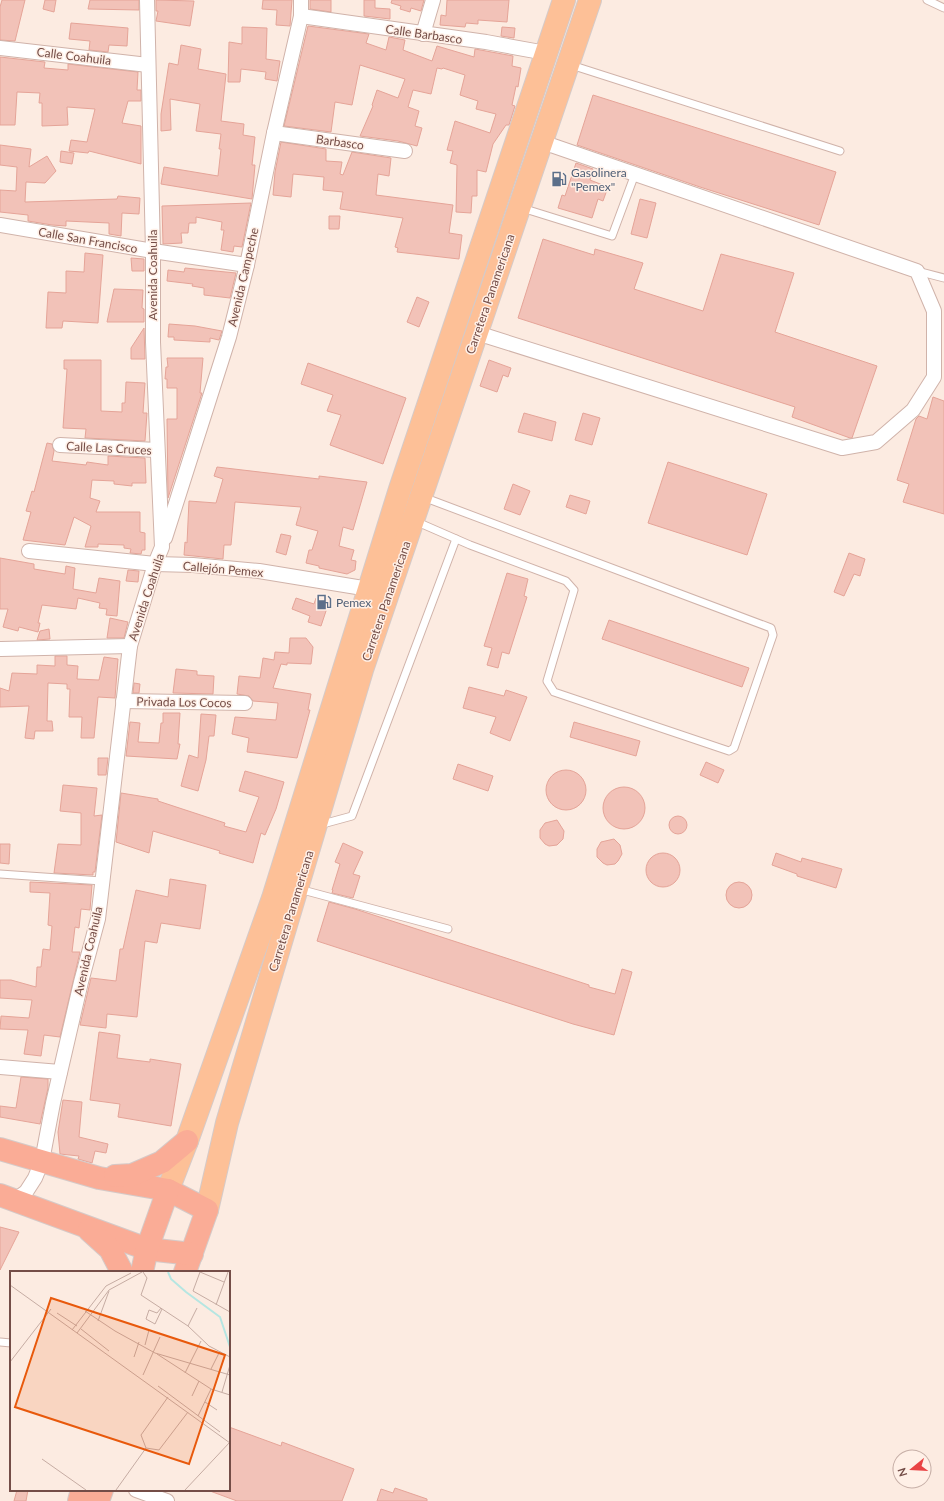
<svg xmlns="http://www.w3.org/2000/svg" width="944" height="1501" font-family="Lato,sans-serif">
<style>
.building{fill:#f2c2b8;stroke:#e5a498}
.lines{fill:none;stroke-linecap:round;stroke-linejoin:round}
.service-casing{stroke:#d0b3aa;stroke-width:9}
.minor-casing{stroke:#d0b3aa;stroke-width:16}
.primary-casing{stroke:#d5cac8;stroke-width:24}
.trunk-casing{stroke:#d5cac8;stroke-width:24}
.service{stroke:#fff;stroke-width:7}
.minor{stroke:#fff;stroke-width:14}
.primary{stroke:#fdc097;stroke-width:22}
.trunk{stroke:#faac96;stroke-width:22}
.labels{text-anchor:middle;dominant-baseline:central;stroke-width:3;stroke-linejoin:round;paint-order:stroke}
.street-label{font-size:12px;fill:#744d47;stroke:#fff0e7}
.service-label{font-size:12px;fill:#4e5e75;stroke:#fff0e7;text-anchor:start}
.inset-river{fill:none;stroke:#b5e6e2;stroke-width:2}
.inset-road{fill:none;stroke:#c6aca3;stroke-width:1}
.view{fill:#e8590c;fill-opacity:0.15;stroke:#e8590c;stroke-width:2}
.inset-edge{fill:none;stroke:#744d47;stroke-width:2}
</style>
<rect width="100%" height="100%" fill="#fcebe1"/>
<g class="building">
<polygon points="2,0 25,0 15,41 0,40 0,7"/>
<polygon points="45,0 56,0 54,12 43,9"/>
<polygon points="90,0 139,0 139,10 88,9"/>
<polygon points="156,0 194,1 190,26 156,21 158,11 156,11"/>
<polygon points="263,0 292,0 290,26 276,25 277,10 262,9"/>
<polygon points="310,0 331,0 331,12 310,9"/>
<polygon points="364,0 375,0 375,8 390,9 390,19 364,16"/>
<polygon points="392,0 424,0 421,11 411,8 410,12 400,9 401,6 391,3"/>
<polygon points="447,0 509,0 507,22 478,20 478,24 466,23 465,27 440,25 441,15 446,16"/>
<polygon points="71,23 128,28 127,46 109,45 108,52 89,50 90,41 69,39"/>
<polygon points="308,26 369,34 366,43 386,50 389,37 405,40 403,50 432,61 437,46 474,57 475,49 513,56 512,66 521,68 518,87 516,86 512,105 515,106 509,125 506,125 493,144 486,172 477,170 477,196 472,196 471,213 456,212 457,165 450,163 453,151 447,150 455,121 490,133 496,114 476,109 478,101 460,95 465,75 443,68 442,69 437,68 431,94 413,90 408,107 419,111 415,126 422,128 417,146 398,141 360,136 373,106 372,105 377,90 398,98 405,79 360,65 352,105 335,102 331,132 284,126"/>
<polygon points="242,27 267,28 266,59 280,61 277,81 265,79 266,72 241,69 240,82 228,82 229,42 242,44"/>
<polygon points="502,27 515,28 514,38 501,36"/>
<polygon points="181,45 201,49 198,69 226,74 221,121 244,124 243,135 255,137 252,165 255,165 252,199 161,184 164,167 218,176 221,149 219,149 221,134 196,131 200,104 170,99 171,130 161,131 161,114 169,63 178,65"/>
<polygon points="0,57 45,62 44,68 68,70 68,64 138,72 137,90 141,90 141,101 128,101 122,123 141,126 141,164 89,151 88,153 69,151 71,140 87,142 95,109 67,107 68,125 42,126 42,103 39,103 40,93 17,92 15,125 0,125"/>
<polygon points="593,95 836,172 819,225 700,187 577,145"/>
<polygon points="281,142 326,149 326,161 342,162 340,174 343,175 352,152 391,158 389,176 378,174 376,195 453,205 449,233 462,235 459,259 397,252 398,248 395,247 403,218 340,209 343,192 323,190 324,177 293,174 291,197 273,195 275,172"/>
<polygon points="0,145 31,149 29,167 47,156 56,171 45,183 26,182 25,202 117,199 118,196 140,198 139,214 122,213 121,236 109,234 109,223 66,221 66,226 52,225 28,221 28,215 0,212 0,190 16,191 17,167 0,165"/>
<polygon points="61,151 74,153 72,164 60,162"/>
<polygon points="576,163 593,169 590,180 608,187 603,201 598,199 592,218 558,208 562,195 565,196"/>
<polygon points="640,199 656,203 647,238 631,234"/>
<polygon points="251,203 242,247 234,246 233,252 221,250 224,230 221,230 222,222 196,217 196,223 189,223 188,233 181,233 182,243 163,244 162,206"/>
<polygon points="329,216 340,216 339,229 329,229"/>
<polygon points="543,239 594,255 595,249 643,263 634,289 703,311 721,254 794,273 775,332 877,366 852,438 850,438 792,417 795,407 518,318"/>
<polygon points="85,253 103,255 98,323 63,321 62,328 46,328 48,292 66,293 66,271 84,272"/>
<polygon points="131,258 144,259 144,271 132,271"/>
<polygon points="185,268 236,273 230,298 204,295 204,288 192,286 193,284 167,281 168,270 184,272"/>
<polygon points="114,289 143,290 142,308 144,309 144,322 107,322"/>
<polygon points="417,297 429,302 419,327 407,322"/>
<polygon points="169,324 195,326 222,331 219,340 210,338 210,342 174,340 174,337 168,337"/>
<polygon points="144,328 145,359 131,359 131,348"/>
<polygon points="167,358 203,358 200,393 202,393 168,498 167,419 177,419 177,388 167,388 167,379 165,379 166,367 168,367"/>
<polygon points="64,360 101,360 101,411 122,412 122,403 125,403 126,382 145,383 143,413 147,413 145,441 85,438 86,429 63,428 67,369 64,369"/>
<polygon points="489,360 511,368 508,377 503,375 497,392 480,386"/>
<polygon points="308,363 406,398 383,464 330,445 341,415 327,411 333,395 301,384"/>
<polygon points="933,397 944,401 944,514 903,502 909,484 897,480 916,419 919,416 927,419"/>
<polygon points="524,413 556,422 552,441 518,432"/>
<polygon points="583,413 600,418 592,445 575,440"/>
<polygon points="47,443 52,444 54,451 52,461 86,465 87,462 108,465 108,456 145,458 146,483 132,483 132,486 114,484 114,481 92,480 90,498 100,501 96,512 140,512 140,532 145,533 145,550 142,550 141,554 130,553 131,549 124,548 124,545 98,544 98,547 85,547 91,526 74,517 65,545 23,540 31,512 26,511 32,491 34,492"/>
<polygon points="668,462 767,494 747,555 648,523"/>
<polygon points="217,467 319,479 319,476 367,482 353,530 343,527 339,546 354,550 351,560 356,561 355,570 347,574 319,568 319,566 306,563 309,550 312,550 318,531 296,525 301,507 235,502 231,545 224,545 223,559 184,555 185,542 187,543 189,501 216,503 223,479 214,476"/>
<polygon points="513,484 530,491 520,515 504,509"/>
<polygon points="570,495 590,501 586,514 566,507"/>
<polygon points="281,534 291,536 286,555 276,552"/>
<polygon points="849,553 865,559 860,576 854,574 844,596 834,592"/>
<polygon points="0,558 34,564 34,569 65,574 66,566 75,568 73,589 96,593 99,578 120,581 117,616 106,615 107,609 99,608 100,603 78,598 76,609 42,605 38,623 40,623 38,632 19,627 18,631 3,627 8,609 0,609"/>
<polygon points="128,570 139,571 138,582 126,581"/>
<polygon points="507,573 528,579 524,596 527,597 509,654 502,652 498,668 487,665 492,648 484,646"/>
<polygon points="296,598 314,604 316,598 329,602 321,626 308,622 310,616 292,609"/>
<polygon points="110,618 128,622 124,638 107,638"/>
<polygon points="609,620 749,668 742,687 602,639"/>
<polygon points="49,629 50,639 37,640 40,631"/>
<polygon points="290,638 306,638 313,647 311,664 287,663 287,665 281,664 273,688 311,694 308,710 310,710 297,758 247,752 249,738 232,734 235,717 276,720 278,703 253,701 249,696 237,694 239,676 260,678 263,658 274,660 275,652 289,653"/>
<polygon points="55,656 67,656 67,665 78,666 77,679 99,680 104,657 118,659 115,698 98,697 94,738 81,738 82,717 69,717 70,689 67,689 67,684 48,683 47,721 52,721 53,731 35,731 34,739 25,738 29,706 0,707 0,688 9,691 12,673 37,674 37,665 55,666"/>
<polygon points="176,669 197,671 197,675 214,676 213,694 173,693"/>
<polygon points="134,683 140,684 139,693 133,693"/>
<polygon points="469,687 504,696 506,690 527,697 510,741 490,733 496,717 463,708"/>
<polygon points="163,713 180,713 178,744 180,744 177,759 126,756 130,722 140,723 138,742 159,743 161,723 163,723"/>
<polygon points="201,714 216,715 214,736 209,736 206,760 198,791 181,786 189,755 198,758"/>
<polygon points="574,722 640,741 636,756 570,737"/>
<polygon points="98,758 108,758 106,775 98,775"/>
<polygon points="706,762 724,770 718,783 700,775"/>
<polygon points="458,764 493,776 488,791 453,779"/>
<circle cx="566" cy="790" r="20"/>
<polygon points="245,771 284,782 276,809 265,835 261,833 253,863 219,853 220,851 153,831 149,853 116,842 121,793 158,799 158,801 225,823 224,826 246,832 259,797 239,791"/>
<polygon points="63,785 97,788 94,816 102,815 95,872 93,872 93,875 54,873 58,844 81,845 81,813 60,811"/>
<circle cx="624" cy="808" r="21"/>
<circle cx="678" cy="825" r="9"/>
<polygon points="557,820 564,831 563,839 557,845 549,846 545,844 540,838 540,830 545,823"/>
<polygon points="614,839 620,845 622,854 618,861 615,864 607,865 603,863 597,857 597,849 601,842"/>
<polygon points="343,843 363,852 353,874 360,876 353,898 332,893 333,890 332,890 340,864 335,862"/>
<polygon points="0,844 10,844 9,864 0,863"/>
<circle cx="663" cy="870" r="17"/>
<polygon points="776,853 801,862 802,858 842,869 836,888 797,876 797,874 772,865"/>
<polygon points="170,879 206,885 200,929 161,923 157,943 145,941 137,1017 107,1014 106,1028 80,1025 91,978 116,981 120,949 123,949 136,890 168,897"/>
<polygon points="30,882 92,885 90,910 81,909 79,928 75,927 72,952 80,952 60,1037 44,1035 41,1056 24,1054 28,1030 0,1029 1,1016 29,1018 32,1000 0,998 0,980 11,980 36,987 37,967 41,967 43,949 50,950 52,926 48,925 50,893 30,892"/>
<circle cx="739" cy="895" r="13"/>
<polygon points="329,902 355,909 589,985 589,987 615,994 622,969 632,972 614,1035 573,1024 317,941"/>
<polygon points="99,1032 120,1035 117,1058 150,1062 150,1059 181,1064 171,1126 118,1117 120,1104 90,1100"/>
<polygon points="21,1077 48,1079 48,1088 40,1124 0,1117 0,1106 16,1108"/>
<polygon points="63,1100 82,1102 79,1137 108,1144 106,1153 95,1151 92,1163 78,1159 79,1156 60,1154 58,1132"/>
<polygon points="0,1227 19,1232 0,1270"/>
<polygon points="229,1427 281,1446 282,1442 354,1469 342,1501 237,1501 210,1491 210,1490 229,1490"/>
<polygon points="395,1488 427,1499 427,1501 377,1501 381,1489 393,1493"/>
<polygon points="17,1490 28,1490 26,1501 14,1501"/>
</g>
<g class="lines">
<g class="service-casing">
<g id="service">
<polyline points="927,0 944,8"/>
<polyline points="571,65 840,151"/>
<polyline points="522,208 612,236 635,174"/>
<polyline points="917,271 944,278"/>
<polyline points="415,521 470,545 566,581 574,590 547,681 554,692 729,751 734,748 773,635 771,628 423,497"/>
<polyline points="319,825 352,816 456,539"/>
<polyline points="0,874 102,881"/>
<polyline points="299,889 448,929"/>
<polyline points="0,1342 11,1343"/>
</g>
</g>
<g class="minor-casing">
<g id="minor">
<polyline points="301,16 486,42 546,53"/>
<polyline points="423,34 433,0"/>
<polyline points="0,48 148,65"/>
<polyline points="274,133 405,151"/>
<polyline points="0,225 153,251 247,265"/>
<polyline points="477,333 842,448 876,442 913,410 934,377 934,311 917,271 542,142"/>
<polyline points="60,445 157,450"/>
<polyline points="165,538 229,337 247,265 274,133 301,16 301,0"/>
<polyline points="29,551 155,564 193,565 259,571 369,589"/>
<polyline points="1,649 130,646"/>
<polyline points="123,701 245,703"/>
<polyline points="0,1067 60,1072"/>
<polyline points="15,1200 26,1192 35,1178 42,1161 53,1103 81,982 98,919 130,646 155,564 162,547 153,342 153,251 147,0"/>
<polyline points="136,1490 167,1501"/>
</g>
</g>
<g class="primary-casing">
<g id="primary">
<polyline points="168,1190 187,1141 273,898 400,489 564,0"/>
<polyline points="207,1210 227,1123 362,670 590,0"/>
</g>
</g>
<g class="trunk-casing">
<g id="trunk">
<polyline points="0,1149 99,1178 168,1190 207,1210 185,1272"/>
<polyline points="115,1176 132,1175 162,1162 187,1141"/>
<polyline points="0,1195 147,1249 192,1254"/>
<polyline points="89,1230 110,1249 122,1272"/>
<polyline points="142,1272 147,1249 168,1190"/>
<polyline points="79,1501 82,1490"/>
<polyline points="98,1501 102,1490"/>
</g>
</g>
<use href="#service" class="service"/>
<use href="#minor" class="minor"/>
<use href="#primary" class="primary"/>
<use href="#trunk" class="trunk"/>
</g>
<defs>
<g id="fuel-bare" transform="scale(1.2)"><path d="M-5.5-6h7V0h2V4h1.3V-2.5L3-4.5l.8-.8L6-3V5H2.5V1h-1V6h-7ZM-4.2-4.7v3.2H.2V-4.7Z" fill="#5c6f8a" stroke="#fff0e7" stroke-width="2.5" paint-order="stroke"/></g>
</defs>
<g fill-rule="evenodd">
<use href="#fuel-bare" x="559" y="179"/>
<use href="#fuel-bare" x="324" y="602"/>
</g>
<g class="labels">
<g class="street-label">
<text transform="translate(424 34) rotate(8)">Calle Barbasco</text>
<text transform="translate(74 56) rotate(7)">Calle Coahuila</text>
<text transform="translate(340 142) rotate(8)">Barbasco</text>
<text transform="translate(88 240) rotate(10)">Calle San Francisco</text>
<text transform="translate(152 275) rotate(-90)">Avenida Coahuila</text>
<text transform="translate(243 277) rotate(-77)">Avenida Campeche</text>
<text transform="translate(490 294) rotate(-71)">Carretera Panamericana</text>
<text transform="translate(109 448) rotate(3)">Calle Las Cruces</text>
<text transform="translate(223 569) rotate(5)">Callejón Pemex</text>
<text transform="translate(146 597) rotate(-72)">Avenida Coahuila</text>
<text transform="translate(386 601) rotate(-71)">Carretera Panamericana</text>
<text transform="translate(184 702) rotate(1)">Privada Los Cocos</text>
<text transform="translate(291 911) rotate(-73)">Carretera Panamericana</text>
<text transform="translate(88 951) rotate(-77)">Avenida Coahuila</text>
</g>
<g class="service-label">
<text x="571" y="172">Gasolinera<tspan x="571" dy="14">"Pemex"</tspan></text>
<text x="336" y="602">Pemex</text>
</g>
</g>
<g transform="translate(10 1271)">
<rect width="220" height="220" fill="#fcebe1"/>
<path class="inset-river" d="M158,1L161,8L176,21L210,46L220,76"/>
<path class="inset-road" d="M133,1L137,7L131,24L178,55L199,75L220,86M190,1L183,20L220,41M190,1L214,11M0,14L67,62L99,19L132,1M206,34L218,1M151,37L147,42L139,39L136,48L145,53L152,38M75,40L105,60L145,82L220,104M47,42L67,55M88,50L99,20M178,55L187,37M71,58L99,80M62,59L96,15L121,2M67,62L220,172M135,74L139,59M147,83L201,118L220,124M124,86L129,71M0,91L41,38M201,98L210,80M175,102L191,70M133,104L150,66M148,115L210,161M212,121L220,94M182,125L189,110M158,126L131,164L136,177L149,179L178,141M195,131L207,139M188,145L201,118M32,188L76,219M106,219L136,177M175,219L220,171"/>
<path class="view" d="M41,27L215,84L179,193L5,136Z"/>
<rect width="220" height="220" class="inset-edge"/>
</g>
<g transform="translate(912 1469) rotate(252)"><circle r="19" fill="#fff0e7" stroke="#c7afa7"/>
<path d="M0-3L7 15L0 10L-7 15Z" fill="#e94344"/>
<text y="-6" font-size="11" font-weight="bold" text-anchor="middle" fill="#744d47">N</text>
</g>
</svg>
